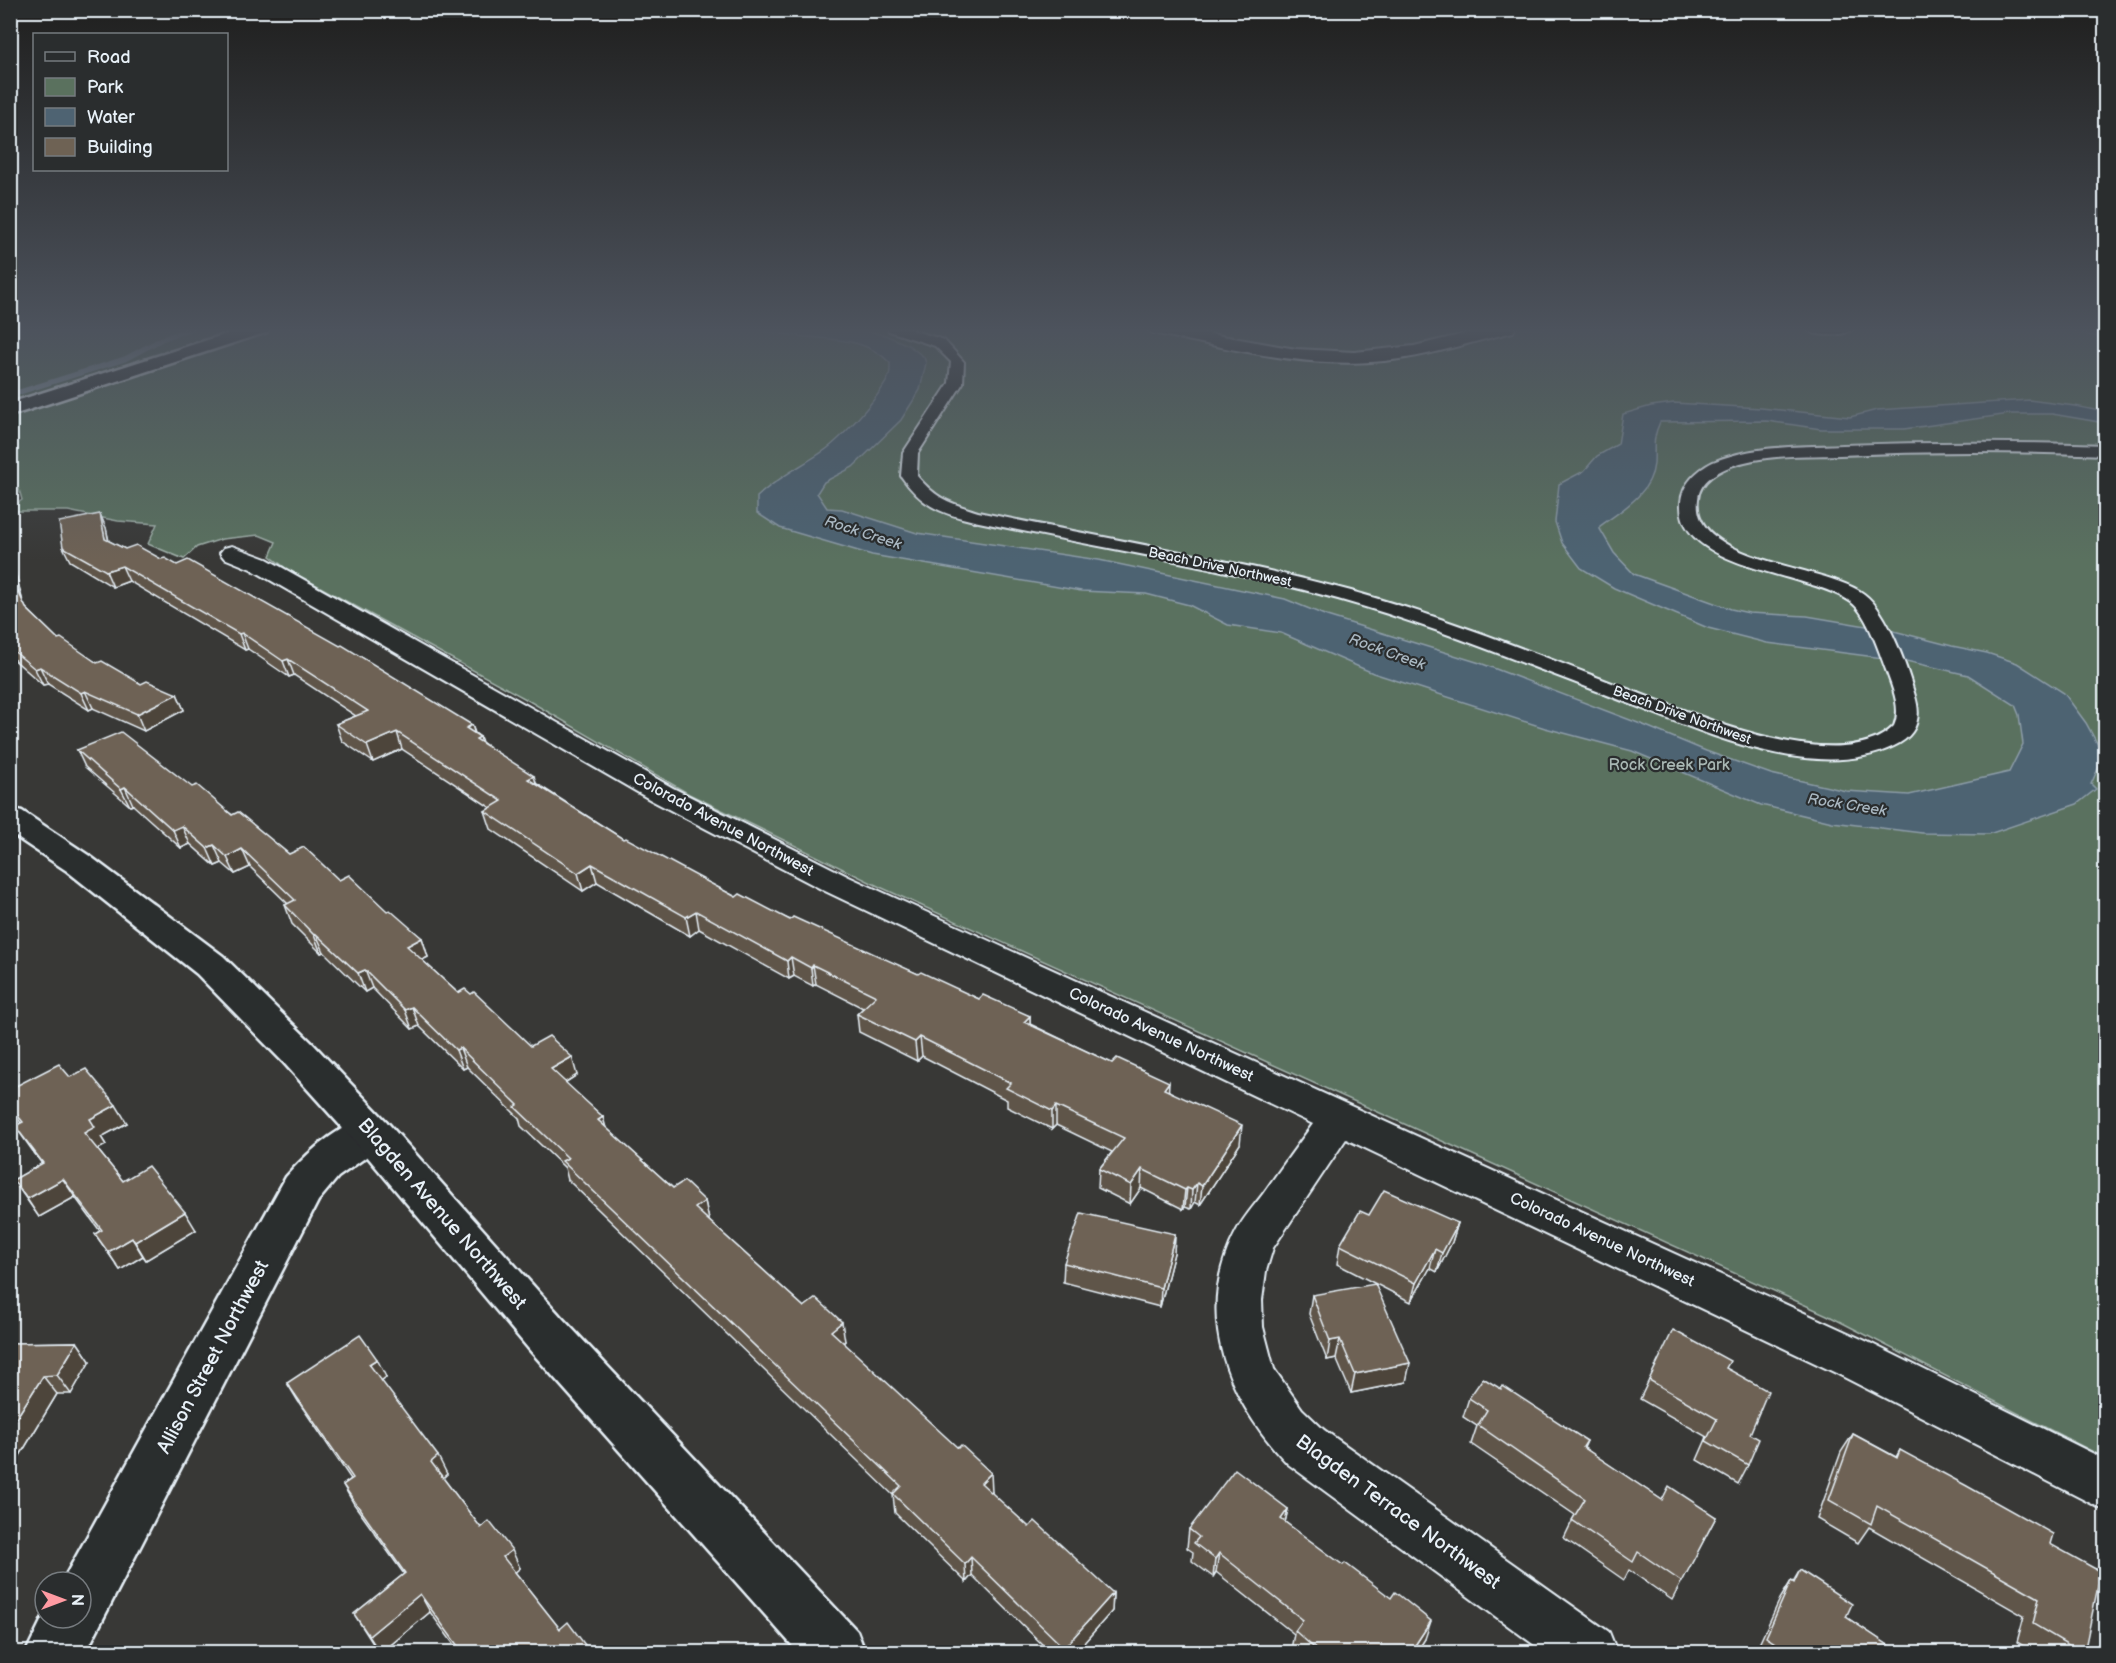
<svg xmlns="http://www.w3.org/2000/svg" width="2116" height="1663" font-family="'Balsamiq Sans',sans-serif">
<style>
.green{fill:#5a715e;stroke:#a1b1ab;stroke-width:1.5}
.water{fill:#4e6372;stroke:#8c9ca8;stroke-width:1.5}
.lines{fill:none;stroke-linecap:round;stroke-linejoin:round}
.stream{stroke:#8c9ca8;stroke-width:5}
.pedestrian-casing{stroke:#e8f1f8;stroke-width:4}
.minor-casing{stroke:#e8f1f8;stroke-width:4}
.tertiary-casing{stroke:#e8f1f8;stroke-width:5}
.secondary-casing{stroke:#e8f1f8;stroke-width:5}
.pedestrian{fill:#2a2d2e;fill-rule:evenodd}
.minor{fill:#2a2d2e;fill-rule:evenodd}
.tertiary{fill:#2a2d2e;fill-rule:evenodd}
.secondary{fill:#2a2d2e;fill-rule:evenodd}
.wall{fill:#5f5448;stroke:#e8f1f8;stroke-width:1.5}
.shaded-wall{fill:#4d453b;stroke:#e8f1f8;stroke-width:1.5}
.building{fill:#6e6254;stroke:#e8f1f8;stroke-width:1.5}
.labels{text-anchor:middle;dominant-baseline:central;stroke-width:4.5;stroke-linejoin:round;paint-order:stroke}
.far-street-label{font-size:14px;fill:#e8f1f8;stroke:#2a2d2e}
.far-water-label{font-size:15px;font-style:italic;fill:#aab8c2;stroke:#2a2d2e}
.park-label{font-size:16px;fill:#a8b7b3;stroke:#2a2d2e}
.street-label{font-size:16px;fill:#e8f1f8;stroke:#2a2d2e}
.near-street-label{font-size:20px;fill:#e8f1f8;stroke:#2a2d2e}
</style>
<rect width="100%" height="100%" fill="#383836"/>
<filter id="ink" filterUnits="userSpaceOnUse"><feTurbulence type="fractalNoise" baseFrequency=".0167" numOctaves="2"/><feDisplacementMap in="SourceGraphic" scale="12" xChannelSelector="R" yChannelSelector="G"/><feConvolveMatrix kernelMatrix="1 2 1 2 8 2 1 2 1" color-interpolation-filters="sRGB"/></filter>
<g filter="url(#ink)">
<polygon class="green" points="11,328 2105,328 2105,1458 1827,1315 880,887 689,794 524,698 287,569 270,556 276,542 259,535 222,539 197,547 184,559 148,544 157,524 118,521 68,511 11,511 11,508 22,500 19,489 11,490"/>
<path class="water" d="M746,328L856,329L885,335L908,345L924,357L926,363L920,390L901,420L853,467L824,482L817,493L827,508L842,509L917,533L1099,560L1285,599L1327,616L1480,663L1646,726L1706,751L1771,774L1846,791L1909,795L2009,772L2023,744L2019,715L2015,705L1968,675L1906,661L1767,643L1708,628L1614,588L1581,568L1562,543L1555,522L1559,484L1584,471L1597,456L1618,444L1623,414L1651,406L1674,403L1761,408L1850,417L1877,410L2029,400L2075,406L2105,412V423L2052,414H2010L1904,429H1821L1767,421L1660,422C1652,439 1655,446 1654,464C1651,494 1622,510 1600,526V529L1614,553L1634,574L1731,609L1749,613L1807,616L1890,630L1952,646L1987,653L2017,663L2064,693L2086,723L2104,756L2091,784L2096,789L2077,804L1989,834L1922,833L1832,822L1761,805L1632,751L1545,728L1373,673L1281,633L1228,625L1189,605L1146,594L1081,591L872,555L780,528L757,513V497C778,477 802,466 825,450C842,438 881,395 889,376C890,373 890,367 890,363C865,337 831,340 797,336C780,334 763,330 746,328Z"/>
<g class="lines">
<g class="stream">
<polyline points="2069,328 2106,338"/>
<polyline points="10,395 125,359 162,339 192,328"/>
</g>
<g class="pedestrian-casing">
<path id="pedestrian" d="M888,328H906L944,340L964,362L963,383L918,453L917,476C938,500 948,502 978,512C1102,538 1228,558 1351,591C1480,627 1602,682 1727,726C1771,740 1857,764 1894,726C1902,708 1892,687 1886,670C1879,651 1867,614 1851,602C1810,572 1678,570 1681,503C1682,484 1697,470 1713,462C1753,445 1800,447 1843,445C1930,442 2018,442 2106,445V455C2017,451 1928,451 1840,455C1805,456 1768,454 1734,465C1718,471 1700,480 1698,499C1690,563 1827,565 1864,594C1888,612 1907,667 1915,696C1922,719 1916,736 1894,746C1818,783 1710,735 1638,707C1605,694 1572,681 1539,669C1472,643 1406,618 1338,599C1218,566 1095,547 974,521C940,513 922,506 901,476L903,453L949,383L951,362L935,346L889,331Z"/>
</g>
<g class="minor-casing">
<g id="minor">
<path d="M1145,328H1177L1296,349L1354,352L1414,346L1489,328H1515L1513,332C1470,342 1428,357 1384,361C1306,369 1229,348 1153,333Z"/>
<path d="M1805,328H1853C1846,337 1812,337 1805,328Z"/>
<path d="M232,546L267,559L673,788L849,877L1870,1343L2106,1460V1511L1836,1373L1346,1139L1273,1248L1266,1271L1262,1300L1263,1327L1274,1369L1302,1409L1324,1430L1609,1632L1617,1652H1544L1288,1464C1228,1401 1192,1315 1236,1232C1243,1218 1254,1206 1263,1194C1279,1171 1296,1147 1313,1124L825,891L651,800L251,569L224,558L220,553L224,548Z"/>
</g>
</g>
<g class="tertiary-casing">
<path id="tertiary" d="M371,1116L386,1121L392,1132L386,1143L338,1177L318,1201L86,1652H26L45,1613V1618H81V1582H62L286,1177C309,1151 338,1126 371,1116Z"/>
</g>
<g class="secondary-casing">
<g id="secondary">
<polygon points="245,328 270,328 267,332 10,416 10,403"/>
<polygon points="10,808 22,811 91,857 223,956 312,1043 386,1121 562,1318 857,1631 865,1652 798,1652 528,1348 356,1143 284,1063 197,974 67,871 10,833"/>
</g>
</g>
<use href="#pedestrian" class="pedestrian"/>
<use href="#minor" class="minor"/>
<use href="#tertiary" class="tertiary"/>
<use href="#secondary" class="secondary"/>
</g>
<g class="wall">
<polygon points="100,514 106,528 109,541 125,549 161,559 472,725 475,733 480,737 482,742 537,784 623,839 736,897 918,974 979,999 1030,1016 1030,1024 1169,1091 1240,1144 1200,1205 1195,1202 1191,1209 1185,1207 1183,1209 1141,1188 1130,1204 1098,1188 1099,1169 1112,1152 1056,1125 1052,1129 1007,1107 1007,1100 922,1056 917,1061 859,1032 857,1014 863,1008 816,984 813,986 794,976 789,979 699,929 690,936 597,882 583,891 491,829 485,811 491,808 402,749 373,762 342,741 336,724 356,716 294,675 289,677 248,649 245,650 129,581 113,587 70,561 63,547"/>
<polygon points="10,551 23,602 26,608 58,639 97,663 141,684 177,694 184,710 144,731 93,708 89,710 48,684 43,685 12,658 10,659"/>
<polygon points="77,750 192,787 289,854 339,880 387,911 422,938 428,957 422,960 458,993 531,1046 577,1075 565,1083 603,1117 605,1127 673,1188 705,1201 709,1220 708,1220 804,1307 845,1341 843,1343 992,1492 991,1493 1029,1527 1113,1593 1112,1611 1075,1653 1051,1653 972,1575 966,1582 895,1513 893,1495 568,1180 565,1168 521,1126 519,1118 467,1067 463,1069 419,1026 412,1029 372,988 365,992 324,952 321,953 292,924 285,905 288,904 250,867 235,874 222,863 215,866 190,844 181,848 133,805 130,806 85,767"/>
<polygon points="70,1077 127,1123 101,1137 106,1145 97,1149 123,1181 196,1230 146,1260 143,1256 120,1270 95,1234 100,1231 75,1197 39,1217 13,1180 42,1164 15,1126 21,1123 10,1108 10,1082 14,1087"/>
<polygon points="1369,1215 1458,1223 1452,1242 1437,1272 1430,1268 1411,1302 1337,1264 1340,1245"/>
<polygon points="1175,1234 1174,1253 1160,1307 1063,1282 1064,1263"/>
<polygon points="1312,1295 1406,1382 1351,1393 1336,1358 1327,1360 1309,1314"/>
<polygon points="77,1342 90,1361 71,1394 57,1394 10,1472 10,1343"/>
<polygon points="1726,1368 1750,1434 1748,1465 1738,1484 1697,1460 1707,1437 1640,1399 1649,1380"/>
<polygon points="386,1377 381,1381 447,1474 443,1478 481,1528 520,1568 515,1572 560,1629 591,1653 460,1653 430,1612 381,1653 379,1653 354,1614 404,1574 354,1504 343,1485 351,1479 298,1401 287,1383"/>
<polygon points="1501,1389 1587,1441 1584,1448 1662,1500 1716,1517 1672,1600 1629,1570 1624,1580 1564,1538 1575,1515 1471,1444 1477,1426 1463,1417 1469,1398"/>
<polygon points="1853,1434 1896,1457 1900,1450 2050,1544 2084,1653 2035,1653 2017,1642 2024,1616 1869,1527 1858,1543 1817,1519 1841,1452"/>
<polygon points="1288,1509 1285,1522 1425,1639 1416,1653 1295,1653 1291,1649 1294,1634 1216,1572 1213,1577 1192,1561 1193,1552 1187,1548 1189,1529"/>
<polygon points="1800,1570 1846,1617 1900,1653 1755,1653 1780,1599 1791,1581 1793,1582"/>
</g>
<g class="shaded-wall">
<polygon points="100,514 106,528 111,553 105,539"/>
<polygon points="10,551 23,603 16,587 10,566"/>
<polygon points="122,566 129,581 113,587 106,571"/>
<polygon points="242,633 248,649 245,650 239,634"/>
<polygon points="288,659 294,675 289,677 283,661"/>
<polygon points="40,667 48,684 43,685 35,669"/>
<polygon points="85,691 93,708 89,710 81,693"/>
<polygon points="177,694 184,710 144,731 137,714"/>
<polygon points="472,725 476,738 480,737 485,753 466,728"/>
<polygon points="397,732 402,749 373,762 367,745"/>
<polygon points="534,776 539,793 528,779"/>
<polygon points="125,787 133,805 130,806 121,789"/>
<polygon points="182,826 190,844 181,848 173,830"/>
<polygon points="214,845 222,863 215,866 207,848"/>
<polygon points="242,849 250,867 235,874 227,857"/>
<polygon points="592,864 597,882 583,891 578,873"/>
<polygon points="696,911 699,929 690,936 686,917"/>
<polygon points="316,934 324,952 321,953 314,935"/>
<polygon points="422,938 428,957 414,964 407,946"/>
<polygon points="791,957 794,976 789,979 787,961"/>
<polygon points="813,965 816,984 813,986 811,968"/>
<polygon points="365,970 372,988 365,992 358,973"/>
<polygon points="412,1007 419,1026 412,1029 405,1010"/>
<polygon points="1030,1016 1030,1035 1024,1022"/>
<polygon points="920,1037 922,1056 917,1061 915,1042"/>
<polygon points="460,1048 467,1067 463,1069 456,1050"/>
<polygon points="572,1057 577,1075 556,1088 551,1069"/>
<polygon points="1169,1082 1168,1100 1164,1089"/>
<polygon points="116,1105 127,1123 101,1137 106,1145 95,1151 84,1133 90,1119"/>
<polygon points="1056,1106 1056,1125 1052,1129 1052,1111"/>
<polygon points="603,1117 608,1136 598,1120"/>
<polygon points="1242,1125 1240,1144 1200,1205 1202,1186"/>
<polygon points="1142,1169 1141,1188 1130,1204 1131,1185"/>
<polygon points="63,1179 75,1197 39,1217 27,1199"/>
<polygon points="1197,1183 1195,1202 1191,1209 1192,1190"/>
<polygon points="1187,1188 1185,1207 1183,1209 1185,1190"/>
<polygon points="705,1201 709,1220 700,1227 695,1208"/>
<polygon points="185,1212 196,1230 146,1260 135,1242"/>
<polygon points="1458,1223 1452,1242 1437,1272 1442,1253"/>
<polygon points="1175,1234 1174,1253 1160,1307 1161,1288"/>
<polygon points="132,1238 143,1256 120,1270 108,1252"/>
<polygon points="1435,1249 1430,1268 1411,1302 1416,1283"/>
<polygon points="842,1322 845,1341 834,1350 831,1331"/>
<polygon points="1340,1339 1336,1358 1327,1360 1330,1341"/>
<polygon points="77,1342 90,1361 71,1394 57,1375"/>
<polygon points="377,1359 386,1377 378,1383 369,1364"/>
<polygon points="1410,1363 1406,1382 1351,1393 1355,1374"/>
<polygon points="43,1376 57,1394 10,1472 10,1428"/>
<polygon points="438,1456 447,1474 440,1480 431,1462"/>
<polygon points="991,1473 992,1492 982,1502 981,1483"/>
<polygon points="1288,1509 1284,1527 1281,1519"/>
<polygon points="512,1550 520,1568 512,1575 503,1557"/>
<polygon points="1219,1553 1216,1572 1213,1577 1215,1559"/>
<polygon points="971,1557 972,1575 966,1582 965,1564"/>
<polygon points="1113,1593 1112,1611 1075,1653 1064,1653 1064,1648"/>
<polygon points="420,1594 430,1612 381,1653 380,1653 369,1636"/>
<polygon points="1431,1621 1425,1639 1416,1653 1410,1653"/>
</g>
<g class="building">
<polygon points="100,514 105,539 125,549 136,545 161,559 165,558 177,565 188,560 340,646 342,645 472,725 466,728 480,737 476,739 534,776 528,779 623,839 626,838 736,897 740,894 790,920 793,917 918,974 921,972 979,999 983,995 1030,1016 1024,1022 1112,1063 1117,1058 1169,1082 1164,1089 1242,1125 1202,1186 1197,1183 1192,1190 1187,1188 1185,1190 1142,1169 1131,1185 1099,1169 1124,1138 1056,1106 1052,1111 1006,1088 1011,1083 920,1037 915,1042 857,1014 876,996 813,965 811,968 791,957 787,961 696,911 686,917 592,864 578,873 485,811 502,801 397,732 367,745 336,724 368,711 288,659 283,661 242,633 239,634 122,566 106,571 63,547 59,522"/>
<polygon points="10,566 16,587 26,608 58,639 61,638 97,663 102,661 141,684 147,681 177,694 137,714 85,691 81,693 40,667 35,669 10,648"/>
<polygon points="121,732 192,787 197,785 232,815 238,812 289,854 304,847 339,880 349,875 387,911 390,910 422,938 407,946 458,993 465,989 471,994 474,992 531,1046 549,1036 572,1057 551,1069 603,1117 598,1120 673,1188 684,1181 705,1201 695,1208 804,1307 816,1298 842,1322 831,1331 958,1448 961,1445 991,1473 981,1483 1029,1527 1035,1521 1113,1593 1064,1648 971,1557 965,1564 893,1494 901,1486 562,1161 568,1158 515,1107 518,1105 460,1048 456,1050 412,1007 405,1010 365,970 358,973 316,934 314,935 285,905 295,900 242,849 227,857 214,845 207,848 182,826 173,830 125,787 121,789 77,750"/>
<polygon points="59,1064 70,1077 86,1069 116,1105 90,1119 95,1127 84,1133 123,1181 148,1166 185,1212 135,1242 132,1238 108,1252 95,1234 102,1230 63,1179 27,1199 13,1180 43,1163 15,1126 23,1122 10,1106 10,1089"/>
<polygon points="1384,1190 1458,1223 1442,1253 1435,1249 1416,1283 1340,1245 1360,1211 1369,1215"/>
<polygon points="1081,1213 1175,1234 1161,1288 1064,1263"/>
<polygon points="1375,1284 1410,1363 1355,1374 1340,1339 1330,1341 1312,1295"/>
<polygon points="1673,1330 1730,1361 1726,1368 1768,1391 1750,1434 1759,1439 1748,1465 1706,1441 1717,1419 1649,1380"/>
<polygon points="360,1335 377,1359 369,1364 438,1456 431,1462 481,1528 489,1521 512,1550 503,1557 560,1629 568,1622 591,1653 463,1653 420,1594 369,1636 354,1614 405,1573 343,1485 353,1478 287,1383"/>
<polygon points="77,1342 57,1375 43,1376 10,1428 10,1343"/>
<polygon points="1483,1378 1501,1389 1503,1386 1587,1441 1583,1447 1662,1500 1669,1486 1716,1517 1682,1582 1638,1552 1633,1562 1572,1520 1585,1499 1478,1425 1487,1410 1469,1398"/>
<polygon points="1853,1434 1897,1458 1900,1450 1965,1485 2053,1534 2050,1544 2101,1572 2084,1653 2082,1653 2033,1624 2039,1598 1877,1506 1871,1524 1829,1500"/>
<polygon points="1235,1469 1288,1509 1281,1519 1343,1565 1345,1563 1391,1598 1395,1592 1431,1621 1410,1653 1320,1653 1295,1631 1303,1620 1219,1553 1215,1559 1194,1543 1199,1537 1189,1529"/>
<polygon points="1800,1570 1852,1604 1846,1617 1900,1653 1790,1653 1766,1637 1791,1581 1794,1583"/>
</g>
</g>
<linearGradient id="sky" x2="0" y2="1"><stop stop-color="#1f1f1e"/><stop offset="0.59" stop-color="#4d535d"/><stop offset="1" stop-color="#4d535d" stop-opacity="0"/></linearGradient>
<rect width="2116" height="560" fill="url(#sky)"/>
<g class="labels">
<g class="far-street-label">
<text transform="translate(1220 567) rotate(12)">Beach Drive Northwest</text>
<text transform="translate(1682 715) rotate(20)">Beach Drive Northwest</text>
</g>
<g class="far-water-label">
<text transform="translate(863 533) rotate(18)">Rock Creek</text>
<text transform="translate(1387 652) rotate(20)">Rock Creek</text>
<text transform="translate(1847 805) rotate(9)">Rock Creek</text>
</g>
<g class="park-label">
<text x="1669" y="765">Rock Creek Park</text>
</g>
<g class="street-label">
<text transform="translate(723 825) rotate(28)">Colorado Avenue Northwest</text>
<text transform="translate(1161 1035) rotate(25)">Colorado Avenue Northwest</text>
<text transform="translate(1602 1240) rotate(25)">Colorado Avenue Northwest</text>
</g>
<g class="near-street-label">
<text transform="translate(442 1214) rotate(49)">Blagden Avenue Northwest</text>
<text transform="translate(213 1357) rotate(-62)">Allison Street Northwest</text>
<text transform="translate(1398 1512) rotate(36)">Blagden Terrace Northwest</text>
</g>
</g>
<rect width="2116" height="1663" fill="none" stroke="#2a2d2e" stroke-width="36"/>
<rect x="18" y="18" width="2080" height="1627" fill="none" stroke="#e8f1f8" stroke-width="2" filter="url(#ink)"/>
<rect x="33" y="33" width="195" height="138" fill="#2a2d2e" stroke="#767b7f" stroke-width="1.5"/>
<rect x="45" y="52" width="30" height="9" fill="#2a2d2e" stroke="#767b7f" stroke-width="1.5"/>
<text x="87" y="63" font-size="18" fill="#e8f1f8">Road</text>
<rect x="45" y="78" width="30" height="18" fill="#5a715e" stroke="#767b7f" stroke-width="1.5"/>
<text x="87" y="93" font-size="18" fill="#e8f1f8">Park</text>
<rect x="45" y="108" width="30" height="18" fill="#4e6372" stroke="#767b7f" stroke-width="1.5"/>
<text x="87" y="123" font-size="18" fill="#e8f1f8">Water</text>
<rect x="45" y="138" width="30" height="18" fill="#6e6254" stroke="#767b7f" stroke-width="1.5"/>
<text x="87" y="153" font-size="18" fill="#e8f1f8">Building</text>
<g transform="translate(63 1600) rotate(90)"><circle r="28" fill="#2a2d2e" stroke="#767b7f" stroke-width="1.5"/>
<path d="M0-4.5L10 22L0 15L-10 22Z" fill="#ff9aa2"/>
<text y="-9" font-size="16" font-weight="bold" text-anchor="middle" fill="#e8f1f8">N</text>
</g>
</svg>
